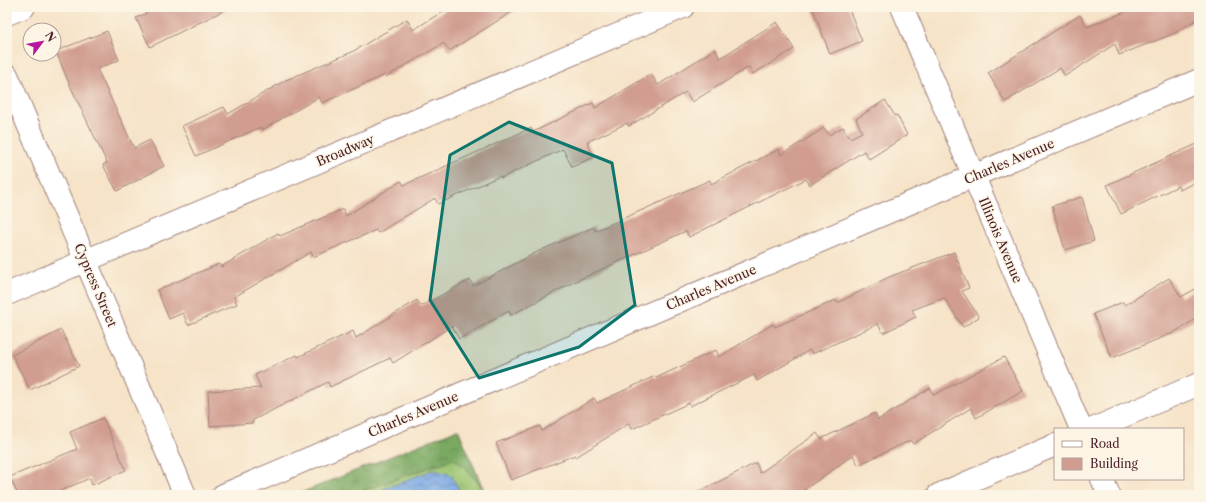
<svg xmlns="http://www.w3.org/2000/svg" width="1206" height="502" font-family="'Libre Caslon Text',serif">
<style>
.grass{fill:url(#grass-tufts);stroke:#72714d}
.forest{fill:url(#forest-crowns);stroke:#626446}
.water{fill:url(#water-waves);stroke:#626488}
.building{fill:#d09d90}
.lines{fill:none;stroke-linecap:round;stroke-linejoin:round}
.minor-casing{stroke:#a0817a;stroke-width:24}
.minor{stroke:#fff;stroke-width:22}
.marked{fill:#0f766e;fill-opacity:0.2;stroke:#0f766e;stroke-width:3;stroke-linejoin:round}
.labels{text-anchor:middle;dominant-baseline:central;stroke-width:3;stroke-linejoin:round;paint-order:stroke}
.street-label{font-size:13px;fill:#4a1f2b;stroke:#fcf5e5}
</style>
<defs>
<pattern id="grass-tufts" width="24" height="20" patternUnits="userSpaceOnUse"><rect width="24" height="20" fill="#99c36f"/><path d="M3 7l-1-3M5 7V3M7 7l1-3M15 17l-1-3M17 17v-4M19 17l1-3" fill="none" stroke="#85a760"/></pattern>
<pattern id="forest-crowns" width="20" height="18" patternUnits="userSpaceOnUse"><rect width="20" height="18" fill="#7aa962"/><path d="M2 6a3 3 0 1 1 6 0M12 15a3 3 0 1 1 6 0" fill="none" stroke="#668951"/></pattern>
<pattern id="water-waves" width="16" height="10" patternUnits="userSpaceOnUse"><rect width="16" height="10" fill="#7ba9e4"/><path d="M0 5q4-4 8 0t8 0" fill="none" stroke="#6789b9"/></pattern>
</defs>
<rect width="100%" height="100%" fill="#fcf5e5"/>
<filter id="ink" filterUnits="userSpaceOnUse"><feTurbulence type="fractalNoise" baseFrequency=".025" numOctaves="2"/><feDisplacementMap in="SourceGraphic" scale="8" xChannelSelector="R" yChannelSelector="G"/><feConvolveMatrix kernelMatrix="1 2 1 2 8 2 1 2 1" color-interpolation-filters="sRGB"/></filter>
<filter id="wash" filterUnits="userSpaceOnUse"><feTurbulence type="fractalNoise" baseFrequency=".012" numOctaves="4" result="noise"/><feDisplacementMap in="SourceGraphic" scale="16" xChannelSelector="R" yChannelSelector="G"/><feGaussianBlur stdDeviation="0.9" result="paint"/><feColorMatrix in="noise" values="0 0 0 0 0 0 0 0 0 0 0 0 0 0 0 0 0 1.4 0 .05"/><feComposite in="paint" operator="in"/></filter>
<g filter="url(#wash)">
<rect width="100%" height="100%" fill="#f6e3c8"/>
<polygon class="grass" points="458,429 486,495 296,495"/>
<polygon class="forest" points="458,429 483,489 465,467 454,459 351,495 296,495"/>
<polygon class="water" points="433,470 451,475 462,495 368,495"/>
<g id="blocks">
<g class="building">
<polygon points="159,7 231,7 150,47 136,18"/>
<polygon points="450,7 520,7 449,51 444,43 386,77 385,75 322,103 319,97 262,130 261,127 196,156 182,126 224,107 228,114 286,80 352,52 407,19 413,30"/>
<polygon points="812,7 848,7 862,41 830,54"/>
<polygon points="1138,7 1199,7 1199,18 1173,34 1119,55 1115,44 1065,76 1060,68 1005,102 988,73 1080,15 1087,27"/>
<polygon points="777,22 794,49 753,74 749,67 692,102 686,92 629,126 627,123 587,142 594,157 572,167 563,149 501,178 500,176 438,204 435,198 378,233 376,230 313,257 311,252 234,297 237,304 188,325 183,313 169,319 157,290 219,264 221,267 278,233 280,236 343,209 346,216 401,181 404,185 531,128 533,132 593,103 595,108 651,74 658,85 715,49 720,58"/>
<polygon points="107,31 119,60 97,69 134,148 150,140 164,166 117,191 103,165 107,163 68,81 56,51"/>
<polygon points="885,100 895,116 897,115 907,135 869,159 864,151 810,185 806,179 689,237 686,231 574,282 511,315 509,311 459,339 452,326 393,363 390,358 330,387 328,382 253,420 253,423 210,426 208,391 261,388 255,375 297,355 298,357 353,331 356,338 417,300 421,306 470,280 473,286 539,251 594,227 595,231 710,180 711,184 779,149 781,155 824,128 829,135 843,127 850,138 862,132 856,119"/>
<polygon points="1199,143 1199,180 1180,190 1178,186 1121,214 1107,185"/>
<polygon points="1082,197 1094,241 1065,250 1052,206"/>
<polygon points="954,252 969,288 962,291 979,317 963,327 944,298 912,310 916,317 883,333 878,324 812,354 810,350 757,381 754,375 690,406 689,403 632,429 630,423 576,457 575,455 511,480 496,443 540,426 542,431 594,398 597,403 655,376 656,378 716,350 719,357 773,324 775,327 836,300 837,303 889,277"/>
<polygon points="1169,278 1181,297 1199,287 1199,317 1173,333 1112,358 1093,314 1123,302 1125,305"/>
<polygon points="61,330 79,366 30,390 12,355"/>
<polygon points="1004,357 1023,391 976,418 971,408 913,444 911,440 858,465 853,455 797,495 692,495 756,463 760,473 817,433 821,439 875,413 878,420 930,388 934,395"/>
<polygon points="103,418 126,470 92,485 90,478 51,495 18,495 10,477 77,449 70,432"/>
</g>
</g>
</g>
<g filter="url(#ink)">
<use href="#blocks" fill-opacity="0" stroke="#a0817a" stroke-width="1"/>
<g class="lines">
<g class="minor-casing">
<g id="minor">
<polyline points="902,7 1081,429"/>
<polyline points="7,14 24,7"/>
<polyline points="7,75 185,495"/>
<polyline points="7,294 683,7"/>
<polyline points="1093,429 1199,384"/>
<polyline points="1102,479 1109,495"/>
<polyline points="223,495 1199,80"/>
<polyline points="938,495 1055,445"/>
</g>
</g>
<use href="#minor" class="minor"/>
</g>
</g>
<path class="marked" d="M509,122L612,163L635,305L579,347L479,378L430,300L450,155Z"/>
<g class="labels">
<g class="street-label">
<text transform="translate(345 150) rotate(-23)">Broadway</text>
<text transform="translate(1009 161) rotate(-23)">Charles Avenue</text>
<text transform="translate(1001 240) rotate(67)">Illinois Avenue</text>
<text transform="translate(96 285) rotate(67)">Cypress Street</text>
<text transform="translate(711 287) rotate(-23)">Charles Avenue</text>
<text transform="translate(413 414) rotate(-23)">Charles Avenue</text>
</g>
</g>
<rect width="1206" height="502" fill="none" stroke="#fcf5e5" stroke-width="24"/>
<rect x="1054" y="428" width="130" height="52" fill="#fcf5e5" stroke="#b59f9b"/>
<rect x="1062" y="441" width="20" height="6" fill="#ffffff" stroke="#b59f9b"/>
<text x="1090" y="448" font-size="12" fill="#4a1f2b">Road</text>
<rect x="1062" y="458" width="20" height="12" fill="#d09d90" stroke="#b59f9b"/>
<text x="1090" y="468" font-size="12" fill="#4a1f2b">Building</text>
<g transform="translate(42 42) rotate(58)"><circle r="19" fill="#fcf5e5" stroke="#b59f9b"/>
<path d="M0-3L7 15L0 10L-7 15Z" fill="#b5179e"/>
<text y="-6" font-size="11" font-weight="bold" text-anchor="middle" fill="#4a1f2b">N</text>
</g>
</svg>
